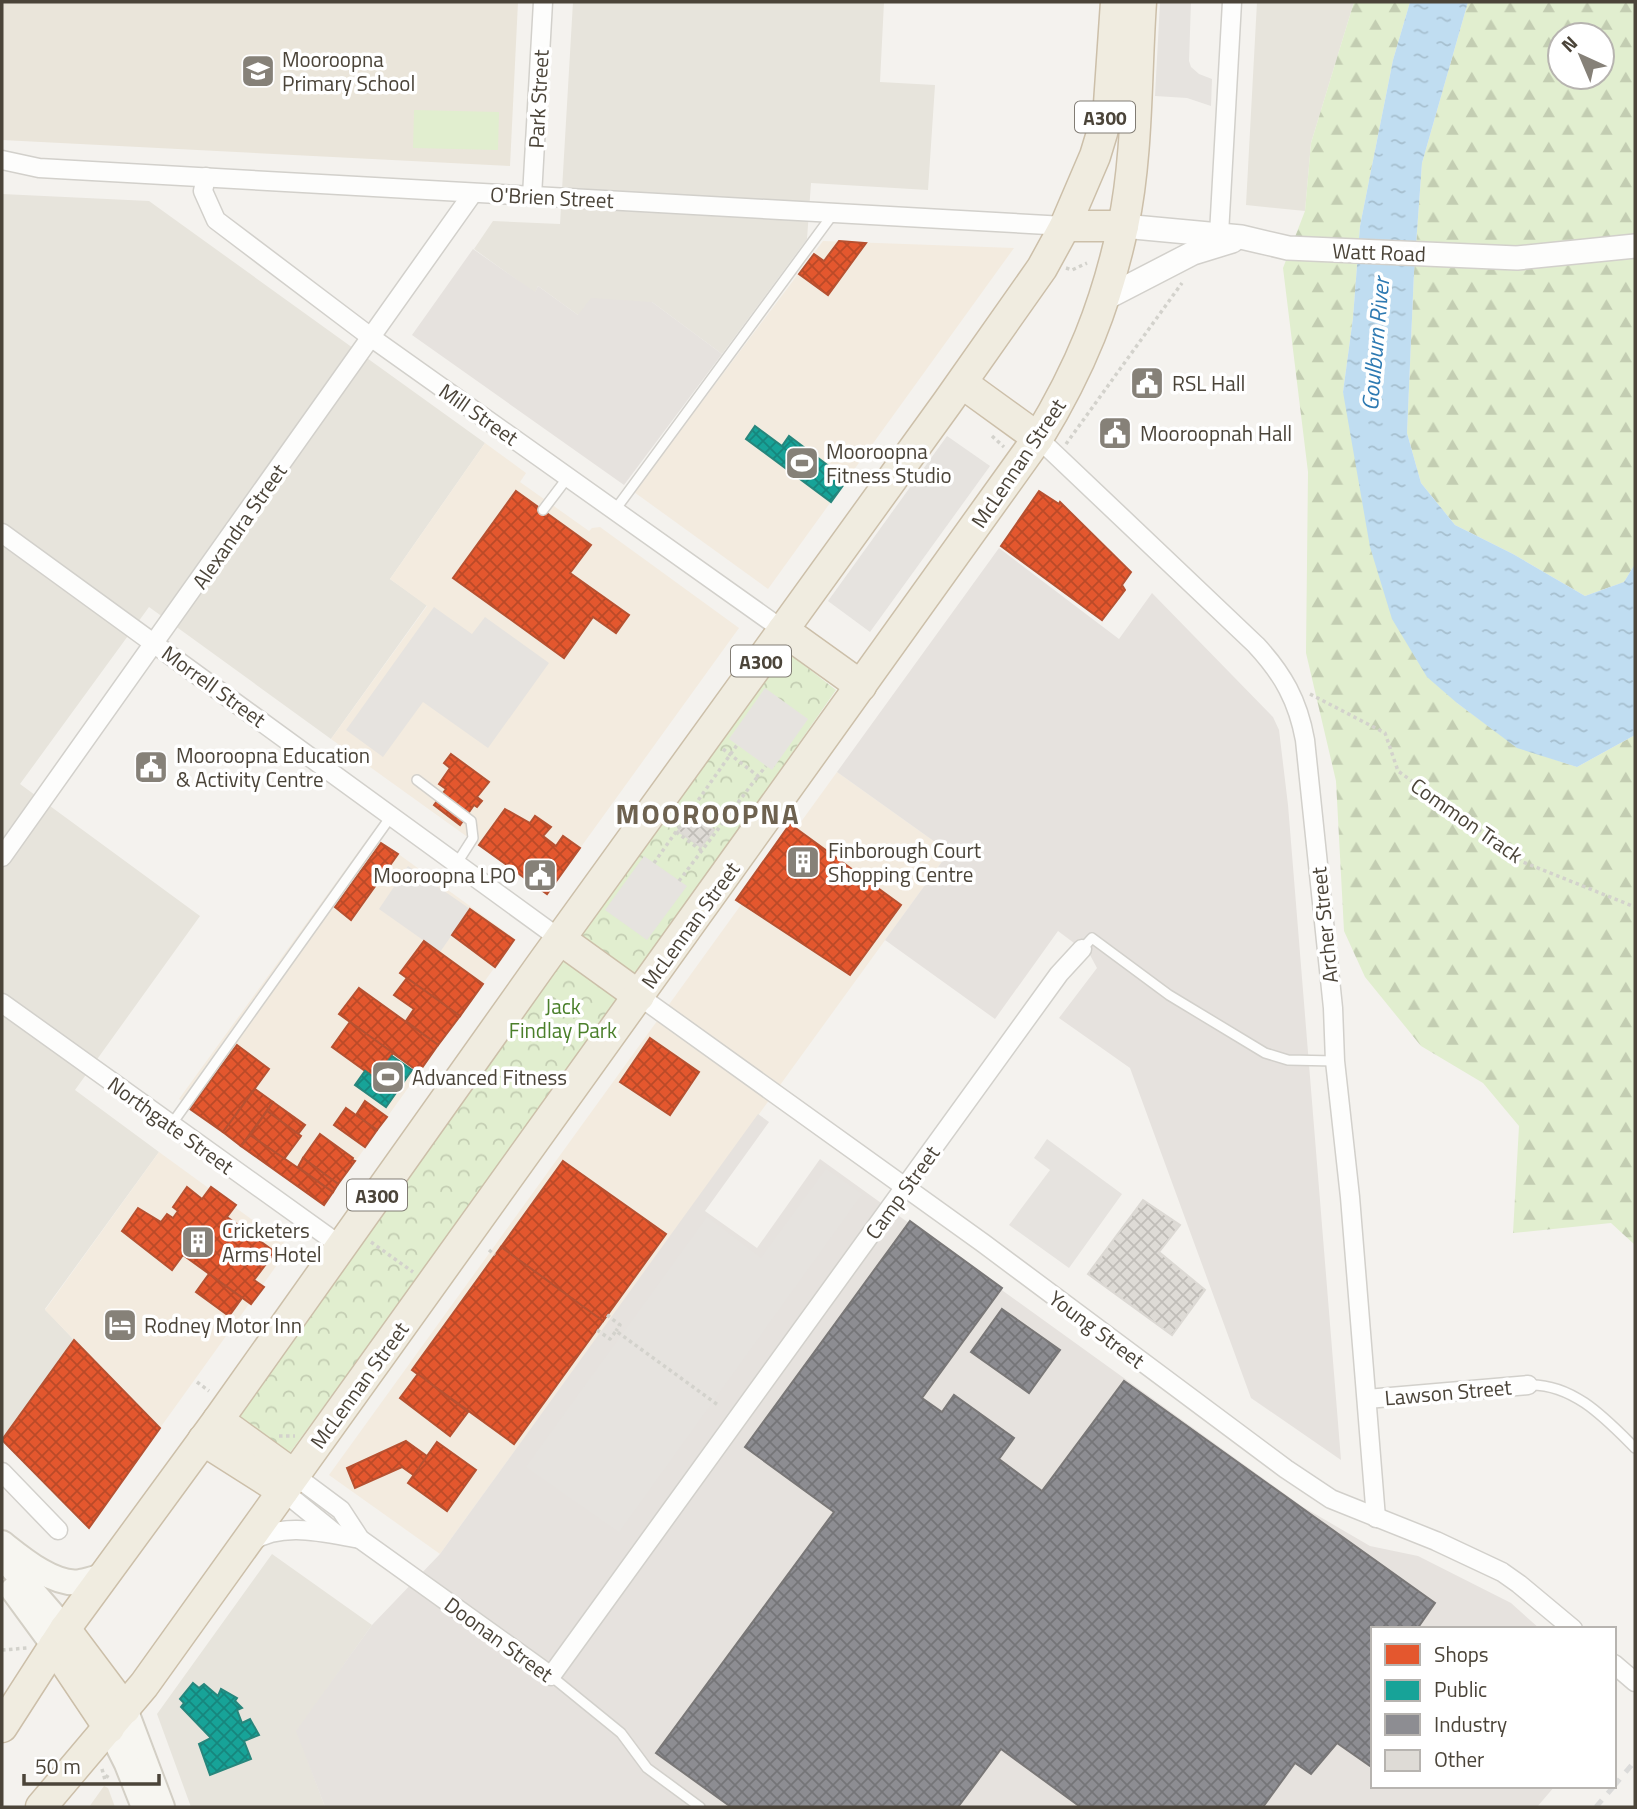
<svg xmlns="http://www.w3.org/2000/svg" width="1637" height="1809" font-family="'Titillium Web',sans-serif">
<style>
.residential{fill:#e7e4dc}
.commercial{fill:#f3ebdf}
.industrial{fill:#e6e2de}
.education{fill:#eae5da}
.forest{fill:url(#forest-firs);fill-rule:evenodd}
.park{fill:url(#park-crowns)}
.pitch{fill:#e1eecf}
.parking{fill:#e6e3df}
.water{fill:url(#water-ripples)}
.shops{fill:url(#shops-cross-hatch);stroke:#b65131;stroke-width:2}
.public{fill:url(#public-cross-hatch);stroke:#27867c;stroke-width:2}
.industry{fill:url(#industry-cross-hatch);stroke:#797777;stroke-width:2}
.building{fill:url(#building-cross-hatch);stroke:#dcd9d4;stroke-width:2}
.lines{fill:none;stroke-linecap:round;stroke-linejoin:round}
.service-casing{stroke:#d2d0cb;stroke-width:12}
.minor-casing{stroke:#d2d0cb;stroke-width:21}
.tertiary-casing{stroke:#d2d0cb;stroke-width:26}
.secondary-casing{stroke:#d3cfc5;stroke-width:28}
.trunk-casing{stroke:#ccbfa9;stroke-width:33}
.path{stroke:#d3d2cc;stroke-width:3.5;stroke-dasharray:3.5 3.5;stroke-linecap:butt}
.service{stroke:#fdfdfc;stroke-width:9}
.minor{stroke:#fdfdfc;stroke-width:18}
.tertiary{stroke:#fdfdfc;stroke-width:23}
.secondary{stroke:#f7f6f1;stroke-width:24}
.trunk{stroke:#f0ece0;stroke-width:30}
.rail{stroke:#dbdbda;stroke-width:5;stroke-dasharray:9 9;stroke-linecap:butt}
.labels{text-anchor:middle;dominant-baseline:central;stroke-width:7;stroke-linejoin:round;paint-order:stroke}
.shield{fill:#fff;stroke:#817c74;stroke-width:2}
.shield-label{font-size:19px;font-weight:bold;fill:#4b4439}
.poi-label{font-size:21px;fill:#4b4439;stroke:#fff;text-anchor:start}
.street-label{font-size:21px;fill:#4b4439;stroke:#fff}
.park-label{font-size:21px;fill:#4a7f2a;stroke:#fff}
.water-label{font-size:23px;font-style:italic;fill:#2e7ab2;stroke:#fff}
.district-label{font-size:28px;font-weight:bold;letter-spacing:2px;fill:#6e6250;stroke:#fff}
</style>
<defs>
<pattern id="forest-firs" width="22" height="20" patternUnits="userSpaceOnUse" patternTransform="scale(1.75)"><rect width="22" height="20" fill="#e1eecf"/><path d="M5 1l3.5 6h-7zM16 11l3.5 6h-7z" fill="#c3cdb2"/></pattern>
<pattern id="park-crowns" width="20" height="18" patternUnits="userSpaceOnUse" patternTransform="scale(1.75)"><rect width="20" height="18" fill="#e1eecf"/><path d="M2 6a3 3 0 1 1 6 0M12 15a3 3 0 1 1 6 0" fill="none" stroke="#c3cdb2"/></pattern>
<pattern id="water-ripples" width="26" height="14" patternUnits="userSpaceOnUse" patternTransform="scale(1.75)"><rect width="26" height="14" fill="#c0ddf1"/><path d="M2 4q2-2 4 0t4 0M15 11q2-2 4 0t4 0" fill="none" stroke="#a6bfcf"/></pattern>
<pattern id="shops-cross-hatch" width="8" height="8" patternUnits="userSpaceOnUse" patternTransform="scale(1.75)"><rect width="8" height="8" fill="#e4572e"/><path d="M0 0l8 8M0 8l8-8" fill="none" stroke="#bb4a28"/></pattern>
<pattern id="public-cross-hatch" width="8" height="8" patternUnits="userSpaceOnUse" patternTransform="scale(1.75)"><rect width="8" height="8" fill="#17a398"/><path d="M0 0l8 8M0 8l8-8" fill="none" stroke="#17867d"/></pattern>
<pattern id="industry-cross-hatch" width="8" height="8" patternUnits="userSpaceOnUse" patternTransform="scale(1.75)"><rect width="8" height="8" fill="#8d8d92"/><path d="M0 0l8 8M0 8l8-8" fill="none" stroke="#757578"/></pattern>
<pattern id="building-cross-hatch" width="8" height="8" patternUnits="userSpaceOnUse" patternTransform="scale(1.75)"><rect width="8" height="8" fill="#dedbd6"/><path d="M0 0l8 8M0 8l8-8" fill="none" stroke="#c0bdb8"/></pattern>
</defs>
<rect width="100%" height="100%" fill="#f4f2ee"/>
<g class="residential">
<polygon points="573,2 884,2 880,82 935,85 928,190 811,183 807,239 722,354 652,302 578,315 538,286 535,293 474,249 493,221 560,224"/>
<polygon points="1257,2 1354,2 1311,143 1305,211 1246,205"/>
<polygon points="2,194 149,201 485,443 390,579 427,605 331,739 149,607 20,784 200,916 75,1090 159,1152 45,1309 74,1340 2,1440"/>
<polygon points="272,1554 372,1625 297,1731 325,1807 191,1807 157,1714"/>
</g>
<g class="commercial">
<polygon points="823,241 1014,248 768,589 634,492"/>
<polygon points="485,443 526,473 520,482 589,531 592,528 600,527 739,628 547,894 331,739 427,606 390,579"/>
<polygon points="837,772 949,852 440,1554 329,1475"/>
<polygon points="371,834 515,939 324,1205 179,1099"/>
<polygon points="159,1152 287,1245 287,1251 160,1428 45,1310"/>
</g>
<g class="industrial">
<polygon points="473,249 535,292 538,286 578,315 591,298 652,302 722,354 624,485 412,335"/>
<polygon points="999,548 1119,639 1152,593 1273,717 1279,730 1288,805 1341,1460 1251,1398 1130,1068 1059,1018 1097,968 1090,955 1058,931 995,1019 885,940 949,852 837,772"/>
<polygon points="758,1114 769,1122 705,1211 757,1248 820,1159 1303,1507 1370,1546 1418,1556 1511,1603 1540,1629 1373,1629 1373,1786 1555,1786 1537,1807 325,1807 296,1731 372,1625 440,1554"/>
</g>
<g class="education">
<polygon points="2,2 518,2 510,166 2,140"/>
<polygon points="104,1786 108,1788 115,1807 89,1807"/>
</g>
<g class="forest">
<polygon points="1354,2 1410,2 1393,60 1360,226 1353,318 1343,392 1457,703 1517,747 1577,767 1635,735 1635,1245 1611,1223 1513,1233 1519,1126 1483,1083 1421,1046 1365,977 1344,931 1336,781 1306,653 1308,472 1283,268 1305,211 1311,143"/>
<path d="M1468,2H1635V564L1624,582L1585,596L1513,554L1455,525L1421,483L1407,433L1414,272L1422,163ZM1560,35H1602V77H1560Z"/>
</g>
<g class="park">
<polygon points="786,651 836,690 633,981 580,938"/>
<polygon points="564,953 623,999 286,1458 231,1420"/>
</g>
<polygon class="pitch" points="414,110 499,112 498,150 413,148"/>
<g class="parking">
<polygon points="1160,2 1191,2 1189,61 1191,67 1199,74 1212,79 1211,106 1187,98 1155,96"/>
<polygon points="947,436 990,466 870,632 828,601"/>
<polygon points="434,607 472,634 485,617 549,663 488,748 423,702 383,757 346,730"/>
<polygon points="765,688 808,719 772,770 729,739"/>
<polygon points="644,856 687,886 647,940 605,910"/>
<polygon points="408,866 470,909 440,952 379,909"/>
<polygon points="1047,1139 1122,1194 1069,1268 1009,1225 1050,1170 1034,1158"/>
<polygon points="826,1169 862,1194 619,1532 526,1467 707,1217 761,1258"/>
</g>
<polygon class="water" points="1410,2 1468,2 1422,163 1414,272 1407,433 1421,483 1455,525 1513,554 1585,596 1624,582 1635,564 1635,735 1577,767 1517,748 1457,703 1427,677 1392,619 1370,547 1343,392 1353,318 1360,226 1393,60"/>
<g class="shops">
<polygon points="839,241 866,243 828,295 799,274 814,254 824,261"/>
<polygon points="516,491 591,545 570,573 629,615 616,633 593,617 564,658 453,578"/>
<polygon points="1039,491 1059,504 1060,502 1131,572 1122,585 1125,590 1102,620 1001,546"/>
<polygon points="451,754 489,782 477,797 482,801 477,807 474,805 460,825 434,805 446,789 439,784 450,768 444,763"/>
<polygon points="505,809 530,823 535,816 551,827 543,836 556,846 563,836 580,848 547,894 479,845"/>
<polygon points="790,824 901,905 850,975 736,900"/>
<polygon points="381,843 398,854 351,920 335,907"/>
<polygon points="470,909 514,940 495,967 452,935"/>
<polygon points="424,941 483,984 460,1016 400,973"/>
<polygon points="407,978 460,1016 438,1045 406,1021 414,1009 394,995"/>
<polygon points="359,988 438,1045 419,1072 339,1014"/>
<polygon points="350,1022 393,1053 375,1078 332,1047"/>
<polygon points="650,1038 699,1072 670,1115 620,1082"/>
<polygon points="237,1045 269,1069 223,1132 190,1109"/>
<polygon points="255,1089 273,1102 241,1146 223,1132"/>
<polygon points="365,1101 387,1117 377,1130 356,1115"/>
<polygon points="273,1102 305,1125 298,1134 267,1111"/>
<polygon points="346,1108 377,1130 365,1147 334,1125"/>
<polygon points="267,1111 301,1136 284,1159 250,1135"/>
<polygon points="320,1134 353,1158 352,1160 355,1161 338,1184 303,1158"/>
<polygon points="250,1135 333,1192 324,1205 241,1146"/>
<polygon points="303,1158 338,1184 333,1192 298,1167"/>
<polygon points="563,1161 666,1234 603,1321 501,1247"/>
<polygon points="187,1187 202,1199 211,1187 236,1205 227,1217 275,1252 254,1280 264,1287 251,1304 183,1255 172,1270 122,1231 138,1208 161,1222 167,1214 173,1218 178,1211 173,1207"/>
<polygon points="501,1247 603,1321 514,1444 412,1370"/>
<polygon points="209,1274 242,1298 229,1316 196,1292"/>
<polygon points="74,1340 160,1428 89,1528 2,1440"/>
<polygon points="418,1374 468,1412 450,1436 400,1398"/>
<polygon points="406,1441 438,1464 425,1483 402,1467 355,1488 347,1468"/>
<polygon points="437,1442 476,1470 447,1511 408,1483"/>
</g>
<g class="public">
<polygon points="755,426 782,446 789,436 847,480 831,502 746,439"/>
<polygon points="392,1056 412,1070 386,1107 355,1085 365,1071 375,1078"/>
<polygon points="193,1683 199,1688 204,1684 218,1696 221,1689 237,1698 235,1701 242,1708 237,1710 242,1723 250,1719 259,1735 244,1741 251,1759 210,1775 199,1744 211,1738 181,1707 184,1703 180,1699"/>
</g>
<g class="industry">
<polygon points="910,1221 1002,1288 922,1398 942,1412 954,1395 1014,1438 999,1459 1042,1491 1124,1381 1435,1603 1417,1629 1373,1629 1373,1768 1337,1743 1311,1774 1295,1763 1263,1807 1077,1807 1079,1806 1001,1749 958,1807 731,1807 656,1753 834,1512 745,1447"/>
<polygon points="1002,1309 1060,1350 1029,1393 971,1352"/>
</g>
<g class="building">
<polygon points="690,814 714,830 701,847 678,831"/>
<polygon points="1143,1200 1180,1225 1159,1252 1205,1290 1172,1335 1088,1274"/>
</g>
<g class="lines">
<g class="service-casing">
<g id="service">
<polyline points="543,510 568,477"/>
<polyline points="615,510 833,214"/>
<polyline points="417,780 471,821 473,838 457,863"/>
<polyline points="1082,949 1092,938 1169,995 1265,1053 1288,1060 1335,1061"/>
<polyline points="171,1125 392,815"/>
<path d="M1528,1385C1573,1383 1606,1419 1635,1448"/>
<polyline points="551,1676 621,1733 647,1768 700,1807"/>
</g>
</g>
<g class="minor-casing">
<g id="minor">
<polyline points="2,160 39,168 1065,226"/>
<polyline points="206,177 203,191 216,220 372,338 783,630"/>
<polyline points="532,196 543,2"/>
<polyline points="1219,234 1232,2"/>
<path d="M1038,438L1256,645C1283,674 1298,701 1305,740L1333,1008L1335,1061L1350,1197L1376,1518"/>
<polyline points="2,533 560,939"/>
<polyline points="2,857 473,193"/>
<polyline points="639,996 983,1243 1286,1469 1331,1499 1436,1541 1502,1572 1519,1584 1573,1629"/>
<polyline points="2,1003 341,1246"/>
<polyline points="1367,1399 1528,1385"/>
<polyline points="2,1472 58,1530"/>
<polyline points="294,1475 341,1510 360,1539 551,1676 1059,974 1082,949"/>
<polyline points="283,1491 336,1534"/>
<path d="M251,1542C282,1521 325,1533 360,1539"/>
<polyline points="1614,1664 1635,1682"/>
</g>
</g>
<g class="tertiary-casing">
<g id="tertiary">
<polyline points="1123,226 1241,237 1288,248 1517,258 1635,246"/>
<polyline points="1104,299 1193,253 1232,241"/>
</g>
</g>
<g class="secondary-casing">
<g id="secondary">
<path d="M2,1543C21,1558 54,1586 80,1582C89,1581 98,1577 107,1574"/>
<polyline points="2,1556 65,1629"/>
<polyline points="13,1590 54,1646"/>
<polyline points="125,1709 162,1807"/>
<polyline points="109,1728 127,1764 144,1807"/>
</g>
</g>
<g class="trunk-casing">
<g id="trunk">
<polyline points="1065,226 1123,226"/>
<polyline points="962,383 1038,438"/>
<polyline points="783,630 861,686"/>
<polyline points="560,939 639,996"/>
<polyline points="218,1420 294,1475"/>
<polyline points="203,1440 283,1491"/>
<polyline points="65,1629 125,1709"/>
<polyline points="54,1646 109,1728"/>
<polyline points="2,1727 65,1629 218,1420 541,965 947,403 1042,268 1065,226 1095,156 1102,133 1109,104 1116,2"/>
<path d="M41,1807L144,1685L1038,438C1080,369 1106,306 1123,226C1138,156 1136,73 1141,2"/>
</g>
</g>
<g class="path">
<polyline points="1066,268 1072,270 1087,263"/>
<polyline points="992,436 1004,447"/>
<polyline points="1066,444 1182,283"/>
<polyline points="1310,694 1385,733 1398,771 1523,862 1635,907"/>
<polyline points="723,749 758,776 766,766"/>
<polyline points="676,832 702,851"/>
<polyline points="654,863 737,745"/>
<polyline points="679,881 758,776"/>
<polyline points="371,1242 413,1272"/>
<polyline points="489,1250 495,1255"/>
<polyline points="607,1315 620,1325 616,1331"/>
<polyline points="597,1330 610,1339 616,1331 718,1405"/>
<polyline points="197,1382 209,1391"/>
<polyline points="279,1436 295,1436"/>
<polyline points="2,1650 27,1648"/>
<polyline points="102,1769 105,1780 108,1775"/>
</g>
<use href="#service" class="service"/>
<use href="#minor" class="minor"/>
<use href="#tertiary" class="tertiary"/>
<use href="#secondary" class="secondary"/>
<use href="#trunk" class="trunk"/>
<g class="rail">
<polyline points="1614,1786 1635,1761"/>
<polyline points="1596,1807 1614,1786"/>
</g>
</g>
<defs>
<g id="school-square" transform="scale(1.75)"><rect x="-9" y="-9" width="18" height="18" rx="4" fill="#868178" stroke="#fff"/><path d="M0-5L7-2L0 1L-7-2ZM-4 1L0 2.5L4 1V4Q0 6-4 4Z" fill="#fff"/></g>
<g id="civic-square" transform="scale(1.75)"><rect x="-9" y="-9" width="18" height="18" rx="4" fill="#868178" stroke="#fff"/><path d="M-.6-6.5H3V-4.5H.6V-3L4-1V1h2V6H-6V1h2V-1L-.6-3ZM-1.2 2.5V6h2.4V2.5Z" fill="#fff"/></g>
<g id="stadium-square" transform="scale(1.75)"><rect x="-9" y="-9" width="18" height="18" rx="4" fill="#868178" stroke="#fff"/><path d="M0-5a6.5 5 0 1 0 0 10a6.5 5 0 1 0 0-10ZM-3.5-1.8h7v3.6h-7Z" fill="#fff"/></g>
<g id="building-square" transform="scale(1.75)"><rect x="-9" y="-9" width="18" height="18" rx="4" fill="#868178" stroke="#fff"/><path d="M-4-6H4V6H1V3H-1V6H-4ZM-2.5-4.3h1.7v1.8h-1.7ZM.8-4.3h1.7v1.8H.8ZM-2.5-1h1.7V.8h-1.7ZM.8-1h1.7V.8H.8Z" fill="#fff"/></g>
<g id="hotel-square" transform="scale(1.75)"><rect x="-9" y="-9" width="18" height="18" rx="4" fill="#868178" stroke="#fff"/><path d="M-6-4.5h1.5V1H6V5H4.5V3h-9V5H-6ZM-4 0a1.8 1.8 0 1 1 3.6 0ZM.5 0V-2.5h3Q6-2.5 6 0Z" fill="#fff"/></g>
</defs>
<g fill-rule="evenodd">
<use href="#school-square" x="258" y="71"/>
<use href="#civic-square" x="1147" y="383"/>
<use href="#civic-square" x="1115" y="433"/>
<use href="#stadium-square" x="802" y="463"/>
<use href="#civic-square" x="151" y="767"/>
<use href="#building-square" x="803" y="862"/>
<use href="#civic-square" x="540" y="875"/>
<use href="#stadium-square" x="388" y="1077"/>
<use href="#building-square" x="198" y="1242"/>
<use href="#hotel-square" x="120" y="1325"/>
</g>
<g class="labels">
<g class="shield">
<rect x="1075" y="101.5" width="60" height="31" rx="5"/>
<rect x="731" y="645.5" width="60" height="31" rx="5"/>
<rect x="347" y="1179.5" width="60" height="31" rx="5"/>
</g>
<g class="shield-label">
<text x="1105" y="117">A300</text>
<text x="761" y="661">A300</text>
<text x="377" y="1195">A300</text>
</g>
<g class="poi-label">
<text x="282" y="59">Mooroopna<tspan x="282" dy="24">Primary School</tspan></text>
<text x="1172" y="383">RSL Hall</text>
<text x="1140" y="433">Mooroopnah Hall</text>
<text x="826" y="451">Mooroopna<tspan x="826" dy="24">Fitness Studio</tspan></text>
<text x="176" y="755">Mooroopna Education<tspan x="176" dy="24">&amp; Activity Centre</tspan></text>
<text x="828" y="850">Finborough Court<tspan x="828" dy="24">Shopping Centre</tspan></text>
<text x="516" y="875" text-anchor="end">Mooroopna LPO</text>
<text x="412" y="1077">Advanced Fitness</text>
<text x="222" y="1230">Cricketers<tspan x="222" dy="24">Arms Hotel</tspan></text>
<text x="144" y="1325">Rodney Motor Inn</text>
</g>
<g class="street-label">
<text transform="translate(538 99) rotate(-87)">Park Street</text>
<text transform="translate(552 197) rotate(3)">O'Brien Street</text>
<text transform="translate(1379 252) rotate(2)">Watt Road</text>
<text transform="translate(479 414) rotate(35)">Mill Street</text>
<text transform="translate(1018 463) rotate(-56)">McLennan Street</text>
<text transform="translate(239 526) rotate(-55)">Alexandra Street</text>
<text transform="translate(214 686) rotate(36)">Morrell Street</text>
<text transform="translate(1467 820) rotate(35)">Common Track</text>
<text transform="translate(690 925) rotate(-54)">McLennan Street</text>
<text transform="translate(1324 925) rotate(-96)">Archer Street</text>
<text transform="translate(171 1125) rotate(36)">Northgate Street</text>
<text transform="translate(902 1192) rotate(-54)">Camp Street</text>
<text transform="translate(1097 1329) rotate(37)">Young Street</text>
<text transform="translate(359 1385) rotate(-54)">McLennan Street</text>
<text transform="translate(1448 1392) rotate(-5)">Lawson Street</text>
<text transform="translate(499 1639) rotate(36)">Doonan Street</text>
</g>
<g class="park-label">
<text x="563" y="1006">Jack<tspan x="563" dy="24">Findlay Park</tspan></text>
</g>
<g class="water-label">
<text transform="translate(1375 344) rotate(-85)">Goulburn River</text>
</g>
<g class="district-label">
<text x="708" y="813">MOOROOPNA</text>
</g>
</g>
<rect width="1637" height="1809" fill="none" stroke="#4b4439" stroke-width="7"/>
<rect x="1371" y="1627" width="245" height="161" fill="#ffffff" stroke="#b7b4b0" stroke-width="2"/>
<rect x="1385" y="1644" width="35" height="21" fill="#e4572e" stroke="#b7b4b0" stroke-width="2"/>
<text x="1434" y="1662" font-size="21" fill="#4b4439">Shops</text>
<rect x="1385" y="1680" width="35" height="21" fill="#17a398" stroke="#b7b4b0" stroke-width="2"/>
<text x="1434" y="1697" font-size="21" fill="#4b4439">Public</text>
<rect x="1385" y="1714" width="35" height="21" fill="#8d8d92" stroke="#b7b4b0" stroke-width="2"/>
<text x="1434" y="1732" font-size="21" fill="#4b4439">Industry</text>
<rect x="1385" y="1750" width="35" height="21" fill="#dedbd6" stroke="#b7b4b0" stroke-width="2"/>
<text x="1434" y="1767" font-size="21" fill="#4b4439">Other</text>
<g transform="translate(1581 56) rotate(316)"><circle r="33" fill="#ffffff" stroke="#b7b4b0" stroke-width="2"/>
<path d="M0-5L12 26L0 18L-12 26Z" fill="#868178"/>
<text y="-10" font-size="19" font-weight="bold" text-anchor="middle" fill="#4b4439">N</text>
</g>
<path d="M24 1774v10h135v-10" fill="none" stroke="#4b4439" stroke-width="3.5"/>
<text x="35" y="1774" font-size="21" fill="#4b4439" stroke="#ffffff" stroke-width="5" paint-order="stroke">50 m</text>
</svg>
